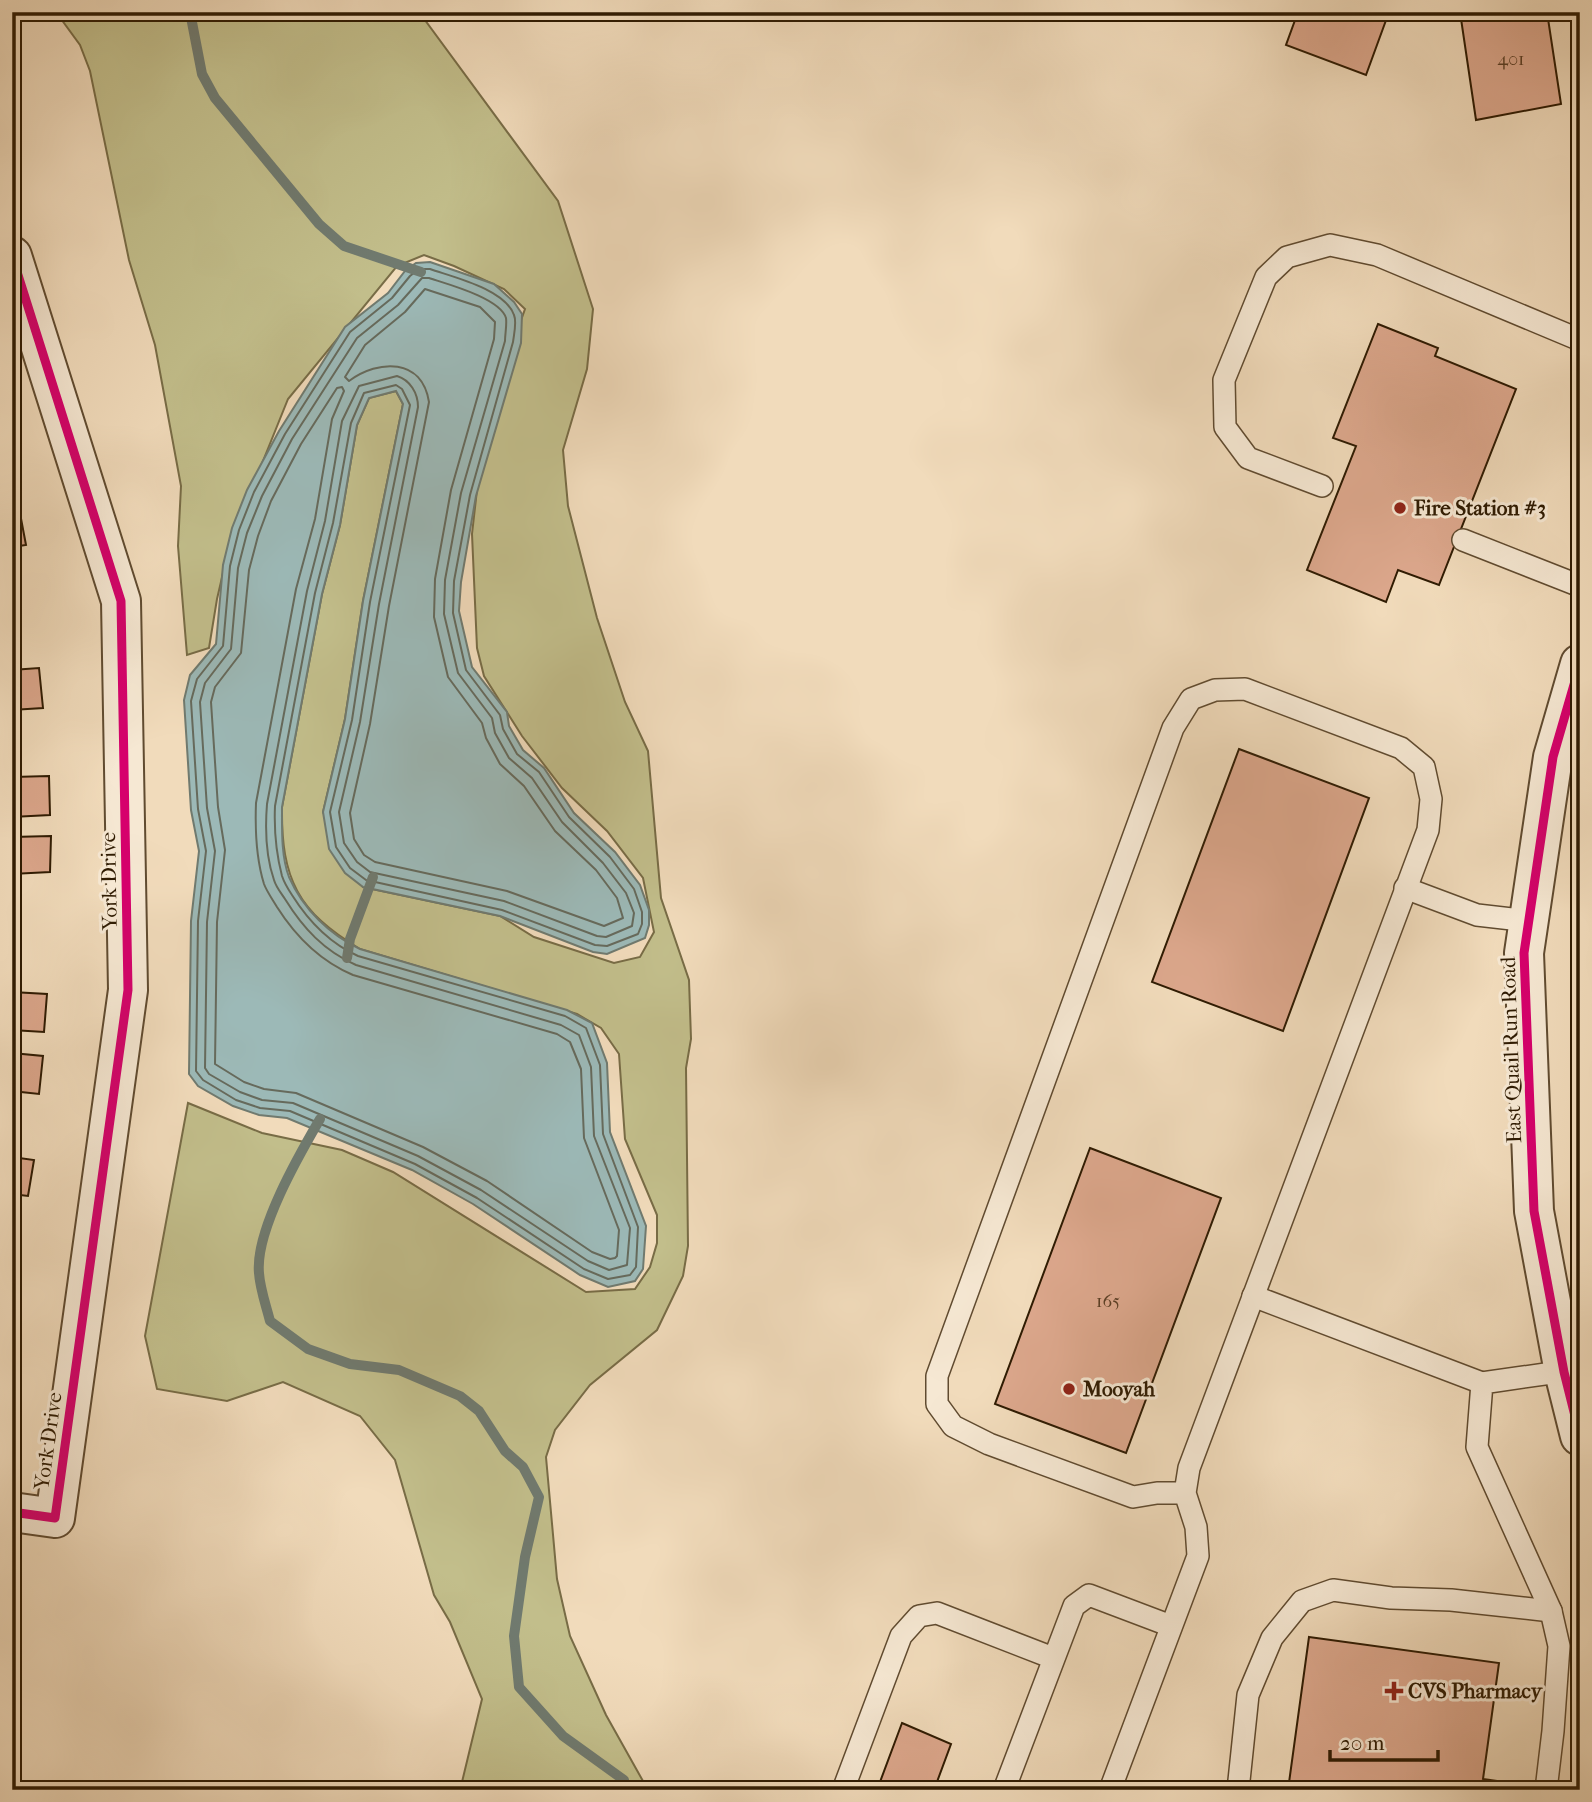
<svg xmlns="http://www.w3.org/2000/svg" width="1592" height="1802" font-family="'IM FELL French Canon',serif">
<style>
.green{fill:#c2be8b;stroke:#786c46;stroke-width:2}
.water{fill:#9cb9b7;stroke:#707a6f;stroke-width:2}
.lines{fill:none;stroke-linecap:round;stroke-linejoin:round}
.shore{stroke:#666a5c;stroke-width:2}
.stream{stroke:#707a6f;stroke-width:10}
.building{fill:#dca78c;stroke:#2f1b02;stroke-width:2}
.service-casing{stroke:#604b30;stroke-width:24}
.minor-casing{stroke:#604b30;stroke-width:42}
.tertiary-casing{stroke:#604b30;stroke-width:42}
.service{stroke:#f6e8d3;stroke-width:21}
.minor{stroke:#f6e8d3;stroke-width:38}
.tertiary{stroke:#f6e8d3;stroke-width:38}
.cycleway-casing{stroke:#f6e8d3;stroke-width:13}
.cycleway{stroke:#d6006c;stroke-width:9}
.poi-dot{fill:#8f2418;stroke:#f6e8d3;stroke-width:2.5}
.labels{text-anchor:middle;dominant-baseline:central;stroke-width:6;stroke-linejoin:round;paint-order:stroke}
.number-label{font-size:18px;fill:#5a3e24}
.poi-label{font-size:21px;font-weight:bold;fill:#2f1b02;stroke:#f6e8d3;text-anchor:start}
.street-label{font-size:21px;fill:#2f1b02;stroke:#f6e8d3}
</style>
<rect width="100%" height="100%" fill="#f1dbbb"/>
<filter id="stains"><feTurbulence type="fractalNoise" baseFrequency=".00286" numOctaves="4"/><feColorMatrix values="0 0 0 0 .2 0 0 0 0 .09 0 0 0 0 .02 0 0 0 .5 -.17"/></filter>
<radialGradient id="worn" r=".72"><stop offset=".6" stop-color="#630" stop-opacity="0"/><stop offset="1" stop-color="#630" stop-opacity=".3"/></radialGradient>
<path class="green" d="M56,12H419L558,201L593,309L587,369L563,450L568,506L597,618L625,702L648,751L661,898L689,980L691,1039L686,1068L688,1246L683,1276L657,1330L590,1385L555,1430L546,1457L557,1579L570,1636L606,1715L648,1790H457L462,1782L482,1699L450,1622L434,1595L395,1460L360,1416L283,1382L227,1401L157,1389L145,1336L188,1103L262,1133L342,1150L393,1172L586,1292L635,1289L650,1267L657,1243V1215L625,1139L619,1054L601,1028L577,1014L360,949C298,912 281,879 282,807L322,594L340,525L357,425L369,398L396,391L403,404L363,601L345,719L323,812L363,887L500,916L534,937L614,963L640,957L654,932L643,878L607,831L562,788L522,736L484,676L477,648L472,534L483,437L489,411L525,309L504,289L454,266L424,255L397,266L288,399L230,543L217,599L209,648L187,655L178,546L181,486L155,345L129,260L90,71L80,45Z"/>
<path class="water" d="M430,262L494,284L514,302L522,314L521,343L476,496L461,582L459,611L472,667L507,712L509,726L523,750L544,768L574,813L615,852L640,885L649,910V925L645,938L607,954L593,952L500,916L363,887L345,873L329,849L323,812L345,719L363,601L403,404L396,391L369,398L357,425L340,525L322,594L282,807C282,829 281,856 289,877C303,909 330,935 360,949L567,1010L592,1023L607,1063L610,1132L646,1226L643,1269L635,1281L608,1287L580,1275L473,1204L412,1170L287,1118L259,1115L233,1106L198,1086L189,1074L191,921L199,851L191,810L184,700L190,675L216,644L223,565L232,528L247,490L279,431L345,327L388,293L405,271L416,263Z"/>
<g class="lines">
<g class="shore">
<path d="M419,269H430C453,277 505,289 514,315C517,322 514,334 513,342L470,495L454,581L453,613L466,670L500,715L503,729L517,754L539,772L569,817L610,857L634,889L642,912V924L638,934L607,946L595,945L502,910L366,880L350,868L336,847L330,812L352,720L370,602L410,405L402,389L396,385L364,393L351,423L333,523L315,593L275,806C274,829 276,853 282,876C284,882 288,889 292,895C309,922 329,943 358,956L565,1016L586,1028L600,1065L603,1134L638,1227L636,1267L630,1275L608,1279L584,1269L477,1198L415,1164L290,1111L260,1108L236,1100L203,1080L196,1071L198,921L206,851L198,809L191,701L197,679L223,646L230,566L239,530L254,492L285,434L350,332L392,298L410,276Z"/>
<path d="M422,278H429C447,284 500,298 506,318C507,325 505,334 505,341L461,493L445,580L444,614L458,673L492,718L495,733L509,758L532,778L562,822L603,863L626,893L634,913L632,926L606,937L597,936L504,901L370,872L357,862L344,843L339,812L360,722L379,604L418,407C418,393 410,380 397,376L359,386L342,421L325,521L307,591L267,804C265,829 266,857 274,880C276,887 281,893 285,899C303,928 324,951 356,965L561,1025L579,1035L591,1067L594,1136L630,1228L627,1265L609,1270L588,1261L481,1190L418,1156L293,1103L262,1100L240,1092L209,1074L205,1068L207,922L215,851L207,808L200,702L205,683L231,649L238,568L247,533L262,496L292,439L357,338L398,305Z"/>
<path d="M425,289L480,307L495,322L494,339L451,490L435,579L434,617L448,677L482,723L486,738L500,764L524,786L555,831L596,870L617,898L623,918L604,926L507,891L375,862L364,855L354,839L350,813L370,724L389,606L429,402C422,358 379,359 349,381L345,377L365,345L405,312Z"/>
<path d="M342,387L344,391L332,419L315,519L296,589L256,803C255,829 256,858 264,884C267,892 273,900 277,907C296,937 320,961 353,975L557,1034L570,1042L581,1069L584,1138L619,1230L617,1256L615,1258L610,1259L592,1252L487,1181L423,1147L296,1093L264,1089L244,1082L215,1064L217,922L225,850L218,807L211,702L215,687L241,653L249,570L258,536L271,501L301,444L337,388Z"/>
</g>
<g class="stream">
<polyline points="190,12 202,74 215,98 319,224 344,246 421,272"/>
<polyline points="347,958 350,939 373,877"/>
<path d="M320,1119C299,1155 255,1231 259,1273C260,1289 266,1305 270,1321L308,1349L350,1364L399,1370L460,1396L479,1411L505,1451L523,1467L539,1497L525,1557L514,1636L519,1687L563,1736L624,1780L625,1790"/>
</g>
</g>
<g class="building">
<polygon points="1298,12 1389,12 1366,75 1286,45"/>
<polygon points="1460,12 1547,12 1561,104 1476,120"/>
<polygon points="1378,324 1438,348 1435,356 1516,389 1439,585 1398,570 1386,602 1307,570 1356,446 1333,438"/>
<polygon points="19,508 26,545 12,547 12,509"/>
<polygon points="39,668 43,708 12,710 12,670"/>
<polygon points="12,744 13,777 49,776 50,815 12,817"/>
<polygon points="1239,749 1369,798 1283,1031 1152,982"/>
<polygon points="51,836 50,872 12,874 12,837"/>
<polygon points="12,992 47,994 44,1032 12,1030"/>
<polygon points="12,1053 43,1056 39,1094 12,1091"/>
<polygon points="1090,1148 1221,1198 1126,1453 995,1404"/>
<polygon points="12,1157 34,1160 28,1196 12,1194"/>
<polygon points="1309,1637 1499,1663 1483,1779 1505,1782 1504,1790 1288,1790"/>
<polygon points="902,1723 951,1744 934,1790 877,1790"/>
</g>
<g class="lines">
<g class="service-casing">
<g id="service">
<polyline points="1322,486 1248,458 1225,427 1224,380 1266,277 1287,257 1330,245 1377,255 1580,340"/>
<polyline points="1463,540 1580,586"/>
<polyline points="1405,888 1477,915 1529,921"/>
<polyline points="1253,1296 1482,1383"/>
<polyline points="843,1790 901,1636 919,1616 937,1613 1053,1658"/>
<polyline points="1004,1790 1074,1606 1089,1595 1171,1626"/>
<polyline points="1110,1790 1198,1556 1196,1527 1185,1493 1189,1468 1428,830 1431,799 1424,767 1401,748 1245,689 1215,690 1191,699 1173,728 937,1376 937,1404 953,1426 989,1444 1133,1497 1157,1493 1185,1493"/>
<polyline points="1238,1790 1248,1695 1272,1638 1302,1601 1333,1590 1391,1598 1451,1600 1551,1611"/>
<polyline points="1546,1790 1553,1731 1559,1646 1551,1611 1477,1447 1482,1383 1573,1370"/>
</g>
</g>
<g class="minor-casing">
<polyline id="minor" points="12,256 121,601 128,990 55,1518 12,1512"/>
</g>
<g class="tertiary-casing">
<polyline id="tertiary" points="1580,664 1553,757 1524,953 1534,1211 1564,1372 1580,1436"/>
</g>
<use href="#service" class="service"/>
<use href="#minor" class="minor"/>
<use href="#tertiary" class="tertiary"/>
<g class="cycleway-casing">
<g id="cycleway">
<polyline points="12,256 121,601 128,990 55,1518 12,1512"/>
<polyline points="1580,664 1553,757 1524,953 1534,1211 1564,1372 1580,1436"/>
</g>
</g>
<use href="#cycleway" class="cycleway"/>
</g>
<g class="poi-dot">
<circle cx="1400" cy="508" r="7"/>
<circle cx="1069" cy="1389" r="7"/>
<path d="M1390.5 1680.5h7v7h7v7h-7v7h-7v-7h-7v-7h7z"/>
</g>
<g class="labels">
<g class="number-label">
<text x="1511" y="59">401</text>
<text x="1108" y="1301">165</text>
</g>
<g class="poi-label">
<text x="1414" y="508">Fire Station #3</text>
<text x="1083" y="1389">Mooyah</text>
<text x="1408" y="1691">CVS Pharmacy</text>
</g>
<g class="street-label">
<text transform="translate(109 881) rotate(-91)">York Drive</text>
<text transform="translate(1511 1050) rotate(-92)">East Quail Run Road</text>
<text transform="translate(48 1441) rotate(-82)">York Drive</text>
</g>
</g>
<rect width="1592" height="1802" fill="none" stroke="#f1dbbb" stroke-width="42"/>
<rect x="14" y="14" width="1564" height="1774" fill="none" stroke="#2f1b02" stroke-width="3.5"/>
<rect x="21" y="21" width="1550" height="1760" fill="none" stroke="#2f1b02" stroke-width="2"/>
<path d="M1330 1750v10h108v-10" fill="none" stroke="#2f1b02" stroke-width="3.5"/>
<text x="1340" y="1750" font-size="21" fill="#2f1b02" stroke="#f6e8d3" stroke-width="5" paint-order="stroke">20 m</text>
<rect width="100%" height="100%" filter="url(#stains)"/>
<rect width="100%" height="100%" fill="url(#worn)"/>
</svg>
